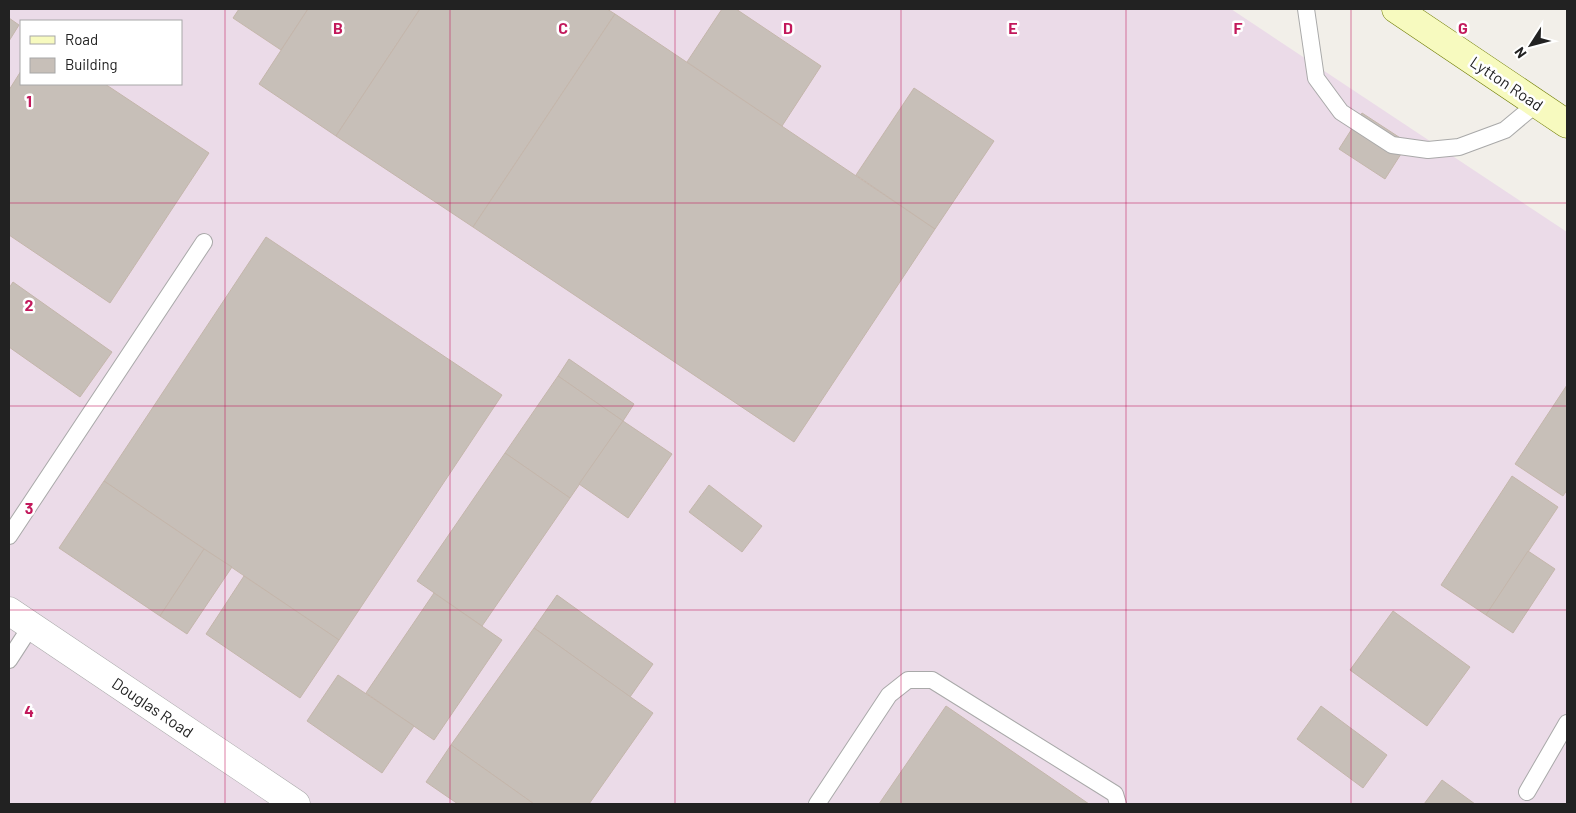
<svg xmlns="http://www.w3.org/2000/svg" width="1576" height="813" font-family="Barlow,sans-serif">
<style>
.industrial{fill:#ebdbe8;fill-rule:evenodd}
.building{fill:#c7bfb8;stroke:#c4b6ab}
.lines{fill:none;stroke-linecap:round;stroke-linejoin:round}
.lane-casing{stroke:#a9a9a9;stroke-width:18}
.street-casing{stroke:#a9a9a9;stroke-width:29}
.secondary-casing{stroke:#707d05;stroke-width:29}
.lane{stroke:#fff;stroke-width:16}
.street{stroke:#fff;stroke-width:28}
.secondary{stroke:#f7fabf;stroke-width:28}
.grid{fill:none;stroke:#c2185b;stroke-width:1;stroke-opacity:0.55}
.labels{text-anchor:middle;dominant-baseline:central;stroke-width:5;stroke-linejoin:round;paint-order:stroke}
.street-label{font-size:16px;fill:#222;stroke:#fff}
.grid-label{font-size:16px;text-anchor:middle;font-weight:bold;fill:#c2185b;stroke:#fff;stroke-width:5;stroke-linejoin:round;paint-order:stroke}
</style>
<rect width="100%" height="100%" fill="#f2efe9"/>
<path class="industrial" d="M9,9H1231L1567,232V804H9ZM21,21H181V84H21Z"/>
<g class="building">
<polygon points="239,9 308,9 281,50 233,18"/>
<polygon points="308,9 420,9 336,136 259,84"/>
<polygon points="420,9 607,9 615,14 473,227 336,136"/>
<polygon points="722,9 736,9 821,66 782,126 687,62"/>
<polygon points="615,14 935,229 794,442 473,227"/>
<polygon points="9,18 19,25 9,41"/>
<polygon points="21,71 21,84 105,84 209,153 110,303 9,235 9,90"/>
<polygon points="914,88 994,141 935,229 856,175"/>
<polygon points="1362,113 1408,143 1385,179 1339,149"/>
<polygon points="266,237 502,395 339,640 104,481"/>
<polygon points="13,282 112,352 80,397 9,347 9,288"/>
<polygon points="569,359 634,404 623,421 558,376"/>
<polygon points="558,376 623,421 570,498 505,453"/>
<polygon points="1567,385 1567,490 1563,496 1515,464"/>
<polygon points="623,421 672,454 628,518 579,484"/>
<polygon points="505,453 570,498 482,626 417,581"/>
<polygon points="1512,476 1558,507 1486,615 1441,585"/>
<polygon points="104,481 204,549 160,616 59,548"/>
<polygon points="709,485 762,526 742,552 689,512"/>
<polygon points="204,549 232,567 187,634 160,616"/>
<polygon points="1528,551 1555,569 1513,633 1486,615"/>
<polygon points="244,576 339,640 300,698 206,634"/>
<polygon points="434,593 502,640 434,740 366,693"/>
<polygon points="557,595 653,664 630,697 534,628"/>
<polygon points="1393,611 1470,667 1427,726 1350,670"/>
<polygon points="534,628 653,713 589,804 534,804 451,745"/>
<polygon points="338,675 414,726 382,773 307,721"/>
<polygon points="946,706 1089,804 879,804"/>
<polygon points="1321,706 1387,755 1363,788 1297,739"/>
<polygon points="451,745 534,804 458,804 426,782"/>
<polygon points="1442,780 1475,804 1424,804"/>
</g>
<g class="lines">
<g class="lane-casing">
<g id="lane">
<polyline points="1306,9 1316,78 1341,112 1392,145 1428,150 1459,147 1505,130 1536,104"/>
<polyline points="9,536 204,242"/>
<polyline points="9,660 31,626"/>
<polyline points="1527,792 1567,723"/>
<polyline points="817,804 889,695 908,680 932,680 1115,794 1118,804"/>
</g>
</g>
<g class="street-casing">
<polyline id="street" points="9,611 296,804"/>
</g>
<g class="secondary-casing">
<polyline id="secondary" points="1396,9 1567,124"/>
</g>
<use href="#lane" class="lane"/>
<use href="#street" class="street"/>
<use href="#secondary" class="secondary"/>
</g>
<path class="grid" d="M225,9V804M450,9V804M675,9V804M901,9V804M1126,9V804M1351,9V804M9,203H1567M9,406H1567M9,610H1567"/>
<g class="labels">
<g class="street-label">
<text transform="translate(1507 83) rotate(34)">Lytton Road</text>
<text transform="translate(153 707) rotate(34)">Douglas Road</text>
</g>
</g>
<g class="grid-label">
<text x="338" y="34">B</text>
<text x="563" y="34">C</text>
<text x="788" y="34">D</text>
<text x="1013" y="34">E</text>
<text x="1238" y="34">F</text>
<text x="1463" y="34">G</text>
<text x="29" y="107">1</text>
<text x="29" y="311">2</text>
<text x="29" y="514">3</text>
<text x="29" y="717">4</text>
</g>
<rect width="1576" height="813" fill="none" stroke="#222222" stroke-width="20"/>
<rect x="20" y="20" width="162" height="65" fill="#ffffff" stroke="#a7a7a7"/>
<rect x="30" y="36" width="25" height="8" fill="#f7fabf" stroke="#a7a7a7"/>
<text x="65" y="45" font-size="15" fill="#222222">Road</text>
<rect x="30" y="58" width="25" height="15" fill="#c7bfb8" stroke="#a7a7a7"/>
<text x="65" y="70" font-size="15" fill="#222222">Building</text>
<g transform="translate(1531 45) rotate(234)" stroke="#ffffff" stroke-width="4" paint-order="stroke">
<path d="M0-4L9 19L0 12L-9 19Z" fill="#222222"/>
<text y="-8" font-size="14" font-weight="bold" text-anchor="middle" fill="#222222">N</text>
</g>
</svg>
